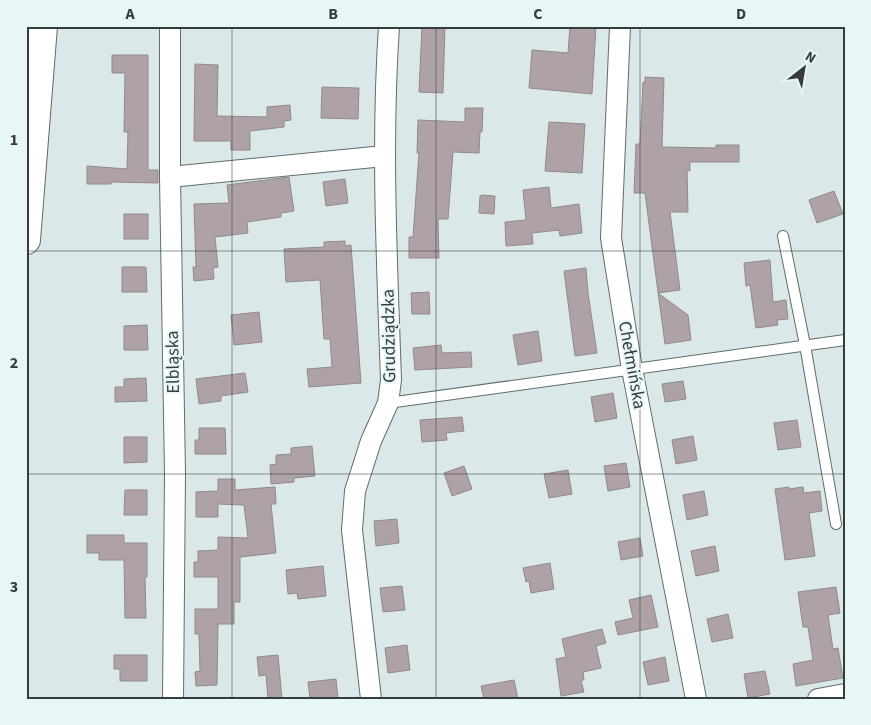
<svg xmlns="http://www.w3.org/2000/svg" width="871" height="725" font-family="'Source Sans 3',sans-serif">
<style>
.building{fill:#aea2a6;stroke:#93888c}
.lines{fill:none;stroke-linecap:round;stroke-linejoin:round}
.lane-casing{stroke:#606c6d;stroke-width:12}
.street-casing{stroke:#606c6d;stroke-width:22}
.secondary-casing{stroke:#606c6d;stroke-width:30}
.lane{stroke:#fff;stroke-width:10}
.street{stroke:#fff;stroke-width:20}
.secondary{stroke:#fff;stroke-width:28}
.grid{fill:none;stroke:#363c3c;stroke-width:1;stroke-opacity:0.55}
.labels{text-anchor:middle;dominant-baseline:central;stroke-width:4;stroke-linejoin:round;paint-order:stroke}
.street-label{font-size:18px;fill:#363c3c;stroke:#e7f6f6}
.neatline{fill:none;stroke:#363c3c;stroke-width:2}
.grid-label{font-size:16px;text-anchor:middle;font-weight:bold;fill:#363c3c}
</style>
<rect width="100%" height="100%" fill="#dae8e9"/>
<g class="building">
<polygon points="422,26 445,26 443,93 419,92"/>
<polygon points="570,26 596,26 592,94 529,88 532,50 568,53"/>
<polygon points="112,55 148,55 148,170 158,170 158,183 111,182 111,184 87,184 87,166 127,169 128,132 124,132 125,73 112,73"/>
<polygon points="195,64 218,65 217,116 267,117 267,107 290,105 291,120 284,121 284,127 250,131 250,150 231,150 231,141 194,141"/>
<polygon points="645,77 664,78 662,147 716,148 716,145 739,145 739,162 690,162 690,171 687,170 688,212 670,212 680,290 658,293 688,315 691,340 665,344 658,292 645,193 634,193 636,144 640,144 643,82 645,83"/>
<polygon points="322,87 359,88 358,119 321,118"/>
<polygon points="465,108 483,108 482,132 480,132 479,153 453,152 448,219 438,219 439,258 409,258 409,237 413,237 419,153 417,153 418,120 465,122"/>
<polygon points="549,122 585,124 582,173 545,171"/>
<polygon points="289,177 294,211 281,213 281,217 247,222 248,233 215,237 218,267 213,268 214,279 194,281 193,267 196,267 194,204 229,203 227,185"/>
<polygon points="345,179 348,203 326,206 323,182"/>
<polygon points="549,187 551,208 579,204 582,233 560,236 559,230 532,233 533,244 506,246 505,222 526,220 523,190"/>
<polygon points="834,191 843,214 817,223 809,200"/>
<polygon points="482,195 495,196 494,214 479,213 480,196"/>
<rect x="124" y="214" width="24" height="25"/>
<polygon points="345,241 345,246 351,245 361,383 309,387 307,369 332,367 330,339 324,339 320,280 286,282 284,249 324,247 324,242"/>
<polygon points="770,260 773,302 786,300 788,319 777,320 778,325 756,328 750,285 746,286 744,263"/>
<polygon points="122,267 146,267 147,292 122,292"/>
<polygon points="586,268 588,293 597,353 575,356 564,271"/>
<polygon points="429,292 430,314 412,314 411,293"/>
<polygon points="259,312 262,342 234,345 231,315"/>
<polygon points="147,325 148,350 124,350 124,326"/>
<polygon points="538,331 542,361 518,365 513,335"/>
<polygon points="441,345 442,353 471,352 472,367 415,370 413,348"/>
<polygon points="245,373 248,392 221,396 221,401 199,404 196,379"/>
<polygon points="146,378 147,401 115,402 115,387 124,387 124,379"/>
<polygon points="683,381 686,399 665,402 662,384"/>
<polygon points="613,393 617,418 595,422 591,397"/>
<polygon points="462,417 464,431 446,433 447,440 422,442 420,420"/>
<polygon points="797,420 801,447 778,450 774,423"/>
<polygon points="199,428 225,428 226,454 195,454 195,440 199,440"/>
<polygon points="693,436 697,460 676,464 672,440"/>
<polygon points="124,437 147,437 147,462 124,463"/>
<polygon points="312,446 315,476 294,478 294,482 271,484 270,465 276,464 276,455 291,454 291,448"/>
<polygon points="626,463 630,487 608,491 604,466"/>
<polygon points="464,466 472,489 452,496 444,473"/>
<polygon points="568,470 572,494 549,498 544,474"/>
<polygon points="218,479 235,479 235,490 275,487 276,504 271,504 276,553 240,557 240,602 234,602 234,624 218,624 217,685 196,686 195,672 200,671 199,634 195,634 195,609 218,609 218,577 194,577 194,562 198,562 198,551 218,550 218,537 248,538 244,505 218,504 218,517 196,517 196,492 218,491"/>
<polygon points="789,487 789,489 803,487 804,493 820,491 822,511 809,513 815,556 785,560 775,489"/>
<polygon points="125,490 147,490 147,515 124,515"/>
<polygon points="704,491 708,515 687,520 683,495"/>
<polygon points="397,519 399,543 376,546 374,521"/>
<polygon points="87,535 124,535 124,543 147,543 147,577 145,577 146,618 125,618 124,560 99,560 99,553 87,553"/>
<polygon points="640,538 643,556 621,560 618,542"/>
<polygon points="715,546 719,571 696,576 691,551"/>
<polygon points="550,563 554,589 531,593 529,581 526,582 523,568"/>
<polygon points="323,566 326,596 298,599 297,593 288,594 286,570"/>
<polygon points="402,586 405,610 383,612 380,588"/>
<polygon points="836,587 840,613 828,615 833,649 838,648 843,678 796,686 793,664 813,660 808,627 803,627 798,592"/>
<polygon points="651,595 658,627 618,635 615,622 633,618 629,600"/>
<polygon points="728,614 733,638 712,642 707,619"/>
<polygon points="602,629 606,643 596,646 601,668 583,672 584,680 581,680 584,692 561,696 556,659 566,657 562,639"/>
<polygon points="407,645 410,670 388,673 385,648"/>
<polygon points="114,655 147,655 147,681 120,681 120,669 114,669"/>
<polygon points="278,655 282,699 268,699 266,675 259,676 257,657"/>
<polygon points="665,657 669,681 648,685 643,662"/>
<polygon points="765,671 770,694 748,698 744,674"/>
<polygon points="336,679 338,699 310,699 308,682"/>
<polygon points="514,680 518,699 484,699 481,686"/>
</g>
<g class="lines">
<g class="lane-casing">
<g id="lane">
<polyline points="783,236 805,345 836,524"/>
<polyline points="388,403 845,340"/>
</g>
</g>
<g class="street-casing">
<g id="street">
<polyline points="170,26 170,177 175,474 173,699"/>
<polyline points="620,26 611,238 632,369 696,699"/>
<polyline points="170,177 384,156"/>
<path d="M371,699L352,530L355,491L371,441L388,403L391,380C387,262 381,144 389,26"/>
<polyline points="818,699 845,694"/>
</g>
</g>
<g class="secondary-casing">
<polyline id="secondary" points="26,240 43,26"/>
</g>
<use href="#lane" class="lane"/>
<use href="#street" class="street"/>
<use href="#secondary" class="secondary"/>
</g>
<path class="grid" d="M232,26V699M436,26V699M640,26V699M26,251H845M26,474H845"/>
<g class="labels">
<g class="street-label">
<text transform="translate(389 336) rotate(-91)">Grudziądzka</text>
<text transform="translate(173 362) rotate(-91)">Elbląska</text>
<text transform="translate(632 365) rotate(80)">Chełmińska</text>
</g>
</g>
<rect width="871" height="725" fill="none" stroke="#e7f6f6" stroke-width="55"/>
<g transform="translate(804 68) rotate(31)" stroke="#e7f6f6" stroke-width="4" paint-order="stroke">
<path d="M0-4L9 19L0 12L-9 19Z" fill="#363c3c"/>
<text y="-8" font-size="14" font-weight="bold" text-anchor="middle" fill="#363c3c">N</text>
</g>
<rect x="28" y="28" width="816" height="670" class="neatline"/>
<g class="grid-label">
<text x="130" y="19">A</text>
<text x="333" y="19">B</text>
<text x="538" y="19">C</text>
<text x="741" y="19">D</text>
<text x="14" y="145">1</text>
<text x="14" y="368">2</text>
<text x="14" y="592">3</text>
</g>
</svg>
